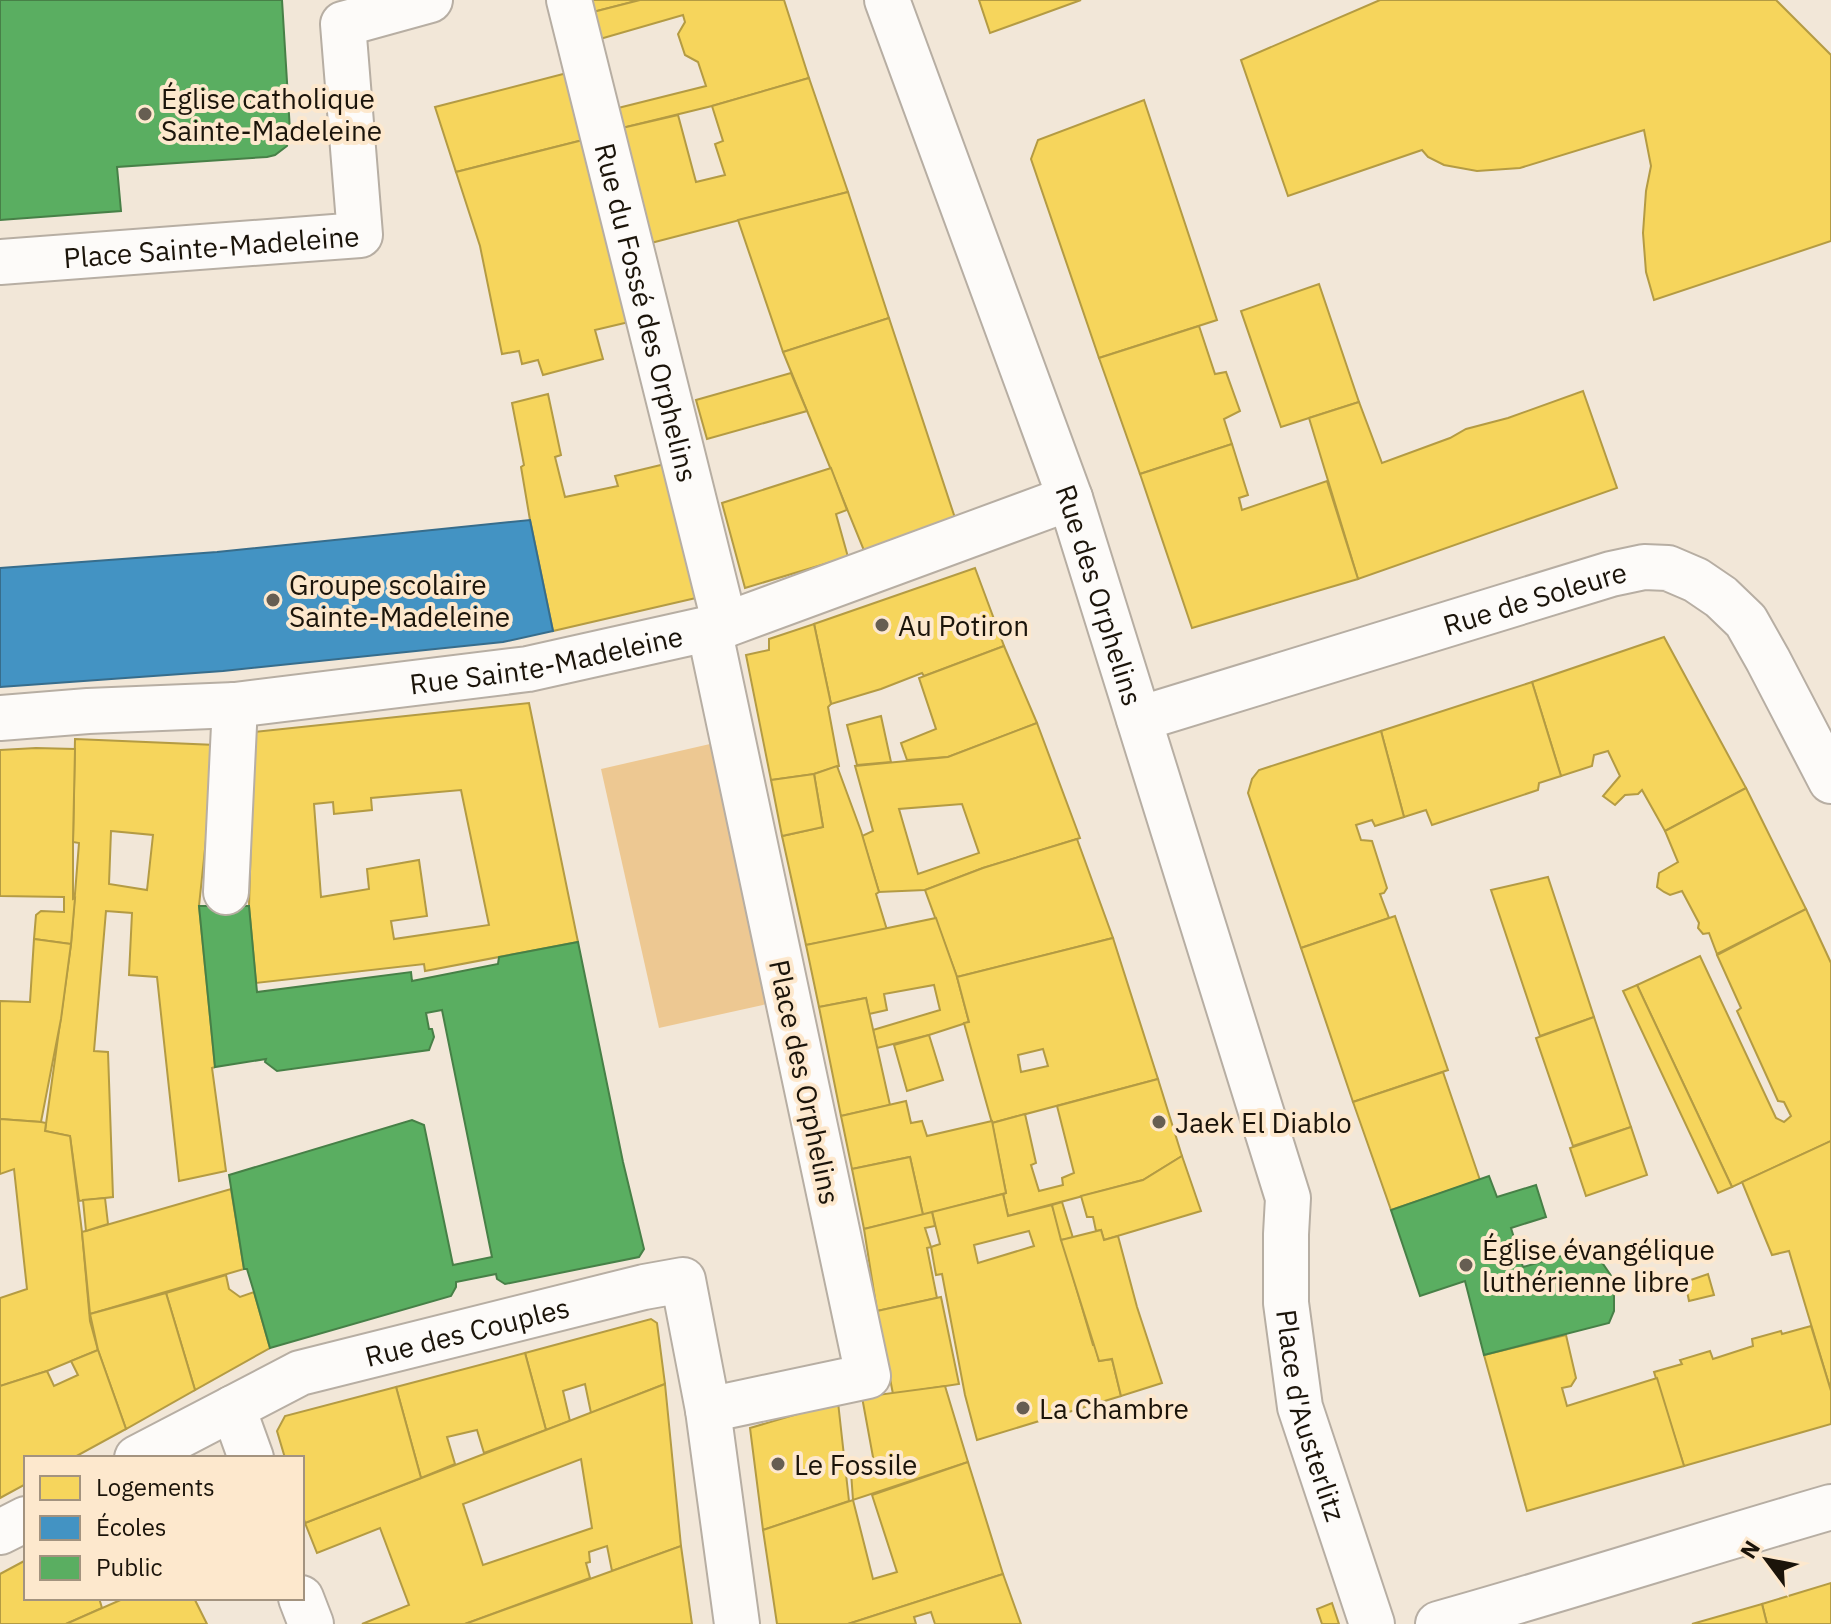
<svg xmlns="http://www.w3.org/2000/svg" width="1831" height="1624" font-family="'IBM Plex Sans',sans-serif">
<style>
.green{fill:#edc892}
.homes{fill:#f6d55c;stroke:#b49b43;stroke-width:2;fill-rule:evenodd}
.schools{fill:#4393c3;stroke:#376d8c;stroke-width:2}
.public{fill:#5aae61;stroke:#478047;stroke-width:2}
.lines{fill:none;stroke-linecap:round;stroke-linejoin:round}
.pedestrian-casing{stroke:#b7aea3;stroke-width:48}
.minor-casing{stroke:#b7aea3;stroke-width:48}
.tertiary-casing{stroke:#b7aea3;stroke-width:48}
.pedestrian{stroke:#fdfbf9;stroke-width:44}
.minor{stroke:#fdfbf9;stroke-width:44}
.tertiary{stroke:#fdfbf9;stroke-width:44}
.poi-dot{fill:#665e52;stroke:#fde8cd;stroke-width:3}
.labels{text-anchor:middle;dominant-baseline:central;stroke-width:8;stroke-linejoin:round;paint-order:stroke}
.poi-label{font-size:28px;fill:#1b140a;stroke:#fde8cd;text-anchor:start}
.street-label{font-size:28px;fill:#1b140a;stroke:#fde8cd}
</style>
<rect width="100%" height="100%" fill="#f2e7d8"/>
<polygon class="green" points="710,744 767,1004 659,1028 601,769"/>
<g class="homes">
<polygon points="590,0 640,0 593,12"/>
<polygon points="640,0 784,0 809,78 712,106 622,128 618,108 706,86 698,62 685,55 678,34 685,22 683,15 600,39 593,12"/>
<polygon points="979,0 1081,0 990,33"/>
<polygon points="1380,0 1776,0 1831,55 1831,241 1654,300 1646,272 1643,233 1646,191 1651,166 1644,130 1520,168 1477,171 1444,165 1428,157 1422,150 1288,196 1241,60"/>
<polygon points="567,73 583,140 456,172 435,107"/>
<polygon points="809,78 848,192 651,243 622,128 678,115 696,182 725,175 715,144 723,141 712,106"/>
<polygon points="1144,100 1217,320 1099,358 1031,159 1038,140"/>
<polygon points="583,140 629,322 595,330 603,359 543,375 538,360 522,364 519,351 502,354 480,246 456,172"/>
<polygon points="848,192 889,318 783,352 738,220"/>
<polygon points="1319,284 1359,402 1281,427 1241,311"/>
<polygon points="889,318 955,518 865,553 783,352"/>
<polygon points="1199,326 1215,374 1226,372 1240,411 1224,419 1232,444 1140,474 1099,358"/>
<polygon points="791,373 807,411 707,439 696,400"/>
<polygon points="1583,391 1617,488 1358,579 1309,418 1359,402 1382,463 1450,438 1466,429 1508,418"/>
<polygon points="548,394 561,455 555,457 565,497 618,486 615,476 665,464 696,598 553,631 530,520 521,467 524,465 512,403"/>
<polygon points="1232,444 1248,495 1239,498 1242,510 1327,481 1358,579 1192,628 1140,474"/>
<polygon points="831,468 847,510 836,514 848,557 745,588 722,503"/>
<polygon points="975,568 1004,646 924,676 922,673 881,689 831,704 814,624"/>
<polygon points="814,624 831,704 828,707 839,766 814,774 771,780 746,655 769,650 769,639"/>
<polygon points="1664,637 1746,788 1665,831 1642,790 1638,794 1625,795 1615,805 1603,796 1620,776 1608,751 1594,755 1592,766 1561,776 1532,682"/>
<polygon points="1004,646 1037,723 948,757 907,760 901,743 936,729 919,678"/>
<polygon points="1532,682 1561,776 1539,783 1538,790 1432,825 1426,810 1404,817 1381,731"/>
<path d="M529,703L578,942L425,971L424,964L256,983L249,906L254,732ZM461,790L489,925L394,939L391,921L427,916L419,860L367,869L369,889L321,897L314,804L333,802L334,814L372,810L371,798Z"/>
<polygon points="881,716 891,762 857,765 847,725"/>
<path d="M1037,723L1080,838L983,868L925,890L879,892L862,836L873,831L855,766L948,757ZM962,804L979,853L918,874L899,809Z"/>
<polygon points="1381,731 1404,817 1375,826 1372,820 1356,825 1361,840 1372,841 1387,888 1384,893 1380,894 1389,918 1301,948 1248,793 1252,779 1259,770"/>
<path d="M75,739L216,745L199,906L215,1067L212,1068L226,1171L179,1181L157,977L129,975L132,913L106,911L94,1051L108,1052L113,1197L79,1201L70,1136L45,1131L71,944L79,843L73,842ZM111,831L153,835L147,890L109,884Z"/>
<polygon points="36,748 75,749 73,842 73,899 75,898 71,944 34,939 36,915 41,911 64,912 64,897 0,896 0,750"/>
<polygon points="837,766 861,831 879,892 876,894 887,930 806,945 782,836 823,827 814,774"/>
<polygon points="814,774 823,827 782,836 771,780"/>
<polygon points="1746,788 1806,909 1717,954 1709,933 1703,934 1698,928 1699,923 1682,891 1670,895 1664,892 1657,887 1659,873 1678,862 1665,831"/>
<polygon points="1077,839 1113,938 957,977 925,890 983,868"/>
<polygon points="1548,877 1594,1017 1540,1036 1491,890"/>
<polygon points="1806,909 1831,963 1831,1141 1732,1187 1637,985 1700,956 1776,1118 1784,1122 1791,1116 1784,1102 1778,1101 1737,1011 1741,1008 1717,955"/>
<polygon points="1395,916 1448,1070 1353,1102 1301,948"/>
<polygon points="936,918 957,977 969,1022 929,1035 877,1048 873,1030 940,1010 934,985 884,994 887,1010 869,1014 866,998 819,1007 806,945"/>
<path d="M1113,938L1158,1079L992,1123L964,1023L969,1022L957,977ZM1043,1049L1048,1066L1021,1072L1018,1055Z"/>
<polygon points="34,939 71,944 61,1019 41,1122 0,1119 0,1001 30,1002"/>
<polygon points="1637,985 1732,1187 1718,1193 1623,991"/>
<polygon points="866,998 890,1105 841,1116 819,1007"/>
<polygon points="1594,1017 1631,1127 1573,1146 1536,1038"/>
<polygon points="929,1035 943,1080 907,1091 894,1045"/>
<polygon points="1443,1072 1480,1180 1391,1210 1353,1102"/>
<polygon points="1158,1079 1182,1156 1143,1180 1008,1216 1003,1194 1006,1193 992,1123 1025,1114 1036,1163 1031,1165 1039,1191 1063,1185 1062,1178 1074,1173 1057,1106"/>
<polygon points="906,1101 911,1123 922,1121 927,1136 992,1121 1006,1193 923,1215 910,1157 852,1169 841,1116"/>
<polygon points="0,1119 41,1122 46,1123 45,1131 70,1136 82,1232 90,1321 98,1350 47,1371 0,1386 0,1298 27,1289 14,1169 0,1174"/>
<polygon points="1631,1127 1647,1175 1586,1196 1570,1148"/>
<polygon points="1831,1141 1831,1391 1789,1251 1772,1255 1742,1182"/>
<polygon points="1182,1156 1201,1211 1104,1240 1101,1230 1096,1231 1093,1217 1087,1217 1081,1196 1143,1180"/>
<polygon points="910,1157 923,1215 864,1229 852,1169"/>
<polygon points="231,1189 244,1269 90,1314 82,1232"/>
<path d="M1003,1194L1008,1216L1052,1205L1093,1345H1095L1099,1361L1112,1359L1121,1396L977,1440L965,1395L942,1274L936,1275L931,1247L940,1244L932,1212ZM1029,1231L1034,1246L978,1263L974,1245Z"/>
<polygon points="105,1198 108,1224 86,1231 83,1200"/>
<polygon points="1062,1202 1073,1238 1061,1240 1052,1205"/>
<polygon points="932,1212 935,1226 925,1228 931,1247 927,1248 937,1298 877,1311 864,1229"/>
<polygon points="1101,1230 1104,1240 1118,1236 1137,1307 1162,1383 1121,1396 1112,1359 1099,1361 1061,1240"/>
<polygon points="1708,1274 1714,1295 1689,1301 1685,1282"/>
<polygon points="226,1275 229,1289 240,1297 254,1292 270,1348 195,1390 166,1293"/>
<polygon points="166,1293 195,1390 126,1429 98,1350 90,1314"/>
<polygon points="941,1297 959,1384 893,1394 877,1311"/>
<polygon points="651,1319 657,1323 665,1384 591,1413 585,1384 563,1391 570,1421 546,1430 525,1353"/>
<polygon points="1811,1326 1831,1391 1831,1424 1684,1466 1654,1372 1682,1364 1680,1360 1710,1351 1713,1359 1753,1346 1752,1339 1781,1331 1782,1334"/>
<polygon points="1566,1335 1576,1378 1571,1386 1562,1388 1567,1406 1657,1378 1684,1466 1527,1511 1484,1355"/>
<polygon points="98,1350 126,1429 73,1458 26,1458 26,1484 0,1498 0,1386 47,1371 54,1386 78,1375 71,1361"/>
<polygon points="525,1353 546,1430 484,1453 477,1430 447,1437 455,1464 421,1478 396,1387"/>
<path d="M665,1384L681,1546L612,1571L607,1546L589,1552L590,1562L586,1563L590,1578L465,1624H362L409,1605L380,1528L317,1553L305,1523ZM581,1459L592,1528L483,1565L463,1504Z"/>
<polygon points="945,1386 968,1462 853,1500 851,1472 875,1468 862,1397"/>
<polygon points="396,1387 421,1478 305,1523 302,1512 302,1458 285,1458 277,1431 285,1416"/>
<polygon points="838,1402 849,1501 763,1530 750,1428"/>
<polygon points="968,1462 1003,1574 848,1624 777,1624 763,1530 853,1500 873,1579 897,1572 872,1495"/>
<polygon points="681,1546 692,1624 465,1624 612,1571"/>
<polygon points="26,1560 26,1598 99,1598 102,1608 66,1624 0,1624 0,1574"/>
<polygon points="1003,1574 1021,1624 935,1624 931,1612 914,1617 916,1624 848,1624"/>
<polygon points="1831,1583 1831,1624 1767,1624 1762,1604"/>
<polygon points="125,1598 200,1598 195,1600 207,1624 66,1624"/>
<polygon points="1332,1603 1339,1624 1322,1624 1317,1609"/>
<polygon points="1762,1604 1767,1624 1692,1624"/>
</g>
<polygon class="schools" points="530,520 553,631 503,642 223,671 0,687 0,568 217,552"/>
<g class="public">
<polygon points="0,0 282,0 290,131 287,146 275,155 267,157 117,167 121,211 0,220"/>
<polygon points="199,906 249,906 257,992 411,972 412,981 498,964 499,957 578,942 623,1162 644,1249 639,1257 505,1284 497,1279 496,1274 456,1282 456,1287 451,1296 270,1348 254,1292 247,1269 244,1269 229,1175 412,1120 424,1125 453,1265 492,1257 442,1010 426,1013 429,1029 432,1029 434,1037 429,1050 277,1071 265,1062 266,1059 215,1067"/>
<polygon points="1489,1176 1497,1197 1536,1185 1546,1217 1511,1228 1523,1267 1569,1254 1570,1256 1590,1251 1603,1264 1612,1277 1614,1293 1614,1311 1609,1323 1484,1355 1465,1281 1420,1296 1391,1210"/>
</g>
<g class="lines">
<g class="pedestrian-casing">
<g id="pedestrian">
<path id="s1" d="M569,0L725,625"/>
<path id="s2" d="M0,262L360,235L343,24L430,0"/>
<path id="s3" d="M0,718L88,711L235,705L528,669L725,625L1070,498"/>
<polyline points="226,892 235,705"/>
<polyline points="233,1408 251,1458"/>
<polyline points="708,1410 868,1376 709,628"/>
<path id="s4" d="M137,1458L300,1373L644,1287L683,1280L708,1410L737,1624"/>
<polyline points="0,1532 26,1519"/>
<polyline points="301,1598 311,1624"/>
</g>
</g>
<g class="minor-casing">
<g id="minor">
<path id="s5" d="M1139,719L1611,574L1644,567L1668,568L1696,580L1721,597L1746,621L1768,660L1831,781"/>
<path d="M1438,1624C1570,1587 1700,1545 1831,1507"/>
</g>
</g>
<g class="tertiary-casing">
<g id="tertiary">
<path id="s6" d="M887,0L1070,498L1288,1198L1286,1234V1303L1300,1407L1372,1624"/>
</g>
</g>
<use href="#pedestrian" class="pedestrian"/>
<use href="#minor" class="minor"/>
<use href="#tertiary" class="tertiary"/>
</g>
<g class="poi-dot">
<circle cx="145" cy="114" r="8"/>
<circle cx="273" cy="600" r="8"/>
<circle cx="882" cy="625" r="8"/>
<circle cx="1159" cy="1122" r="8"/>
<circle cx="1466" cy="1265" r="8"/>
<circle cx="1023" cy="1408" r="8"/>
<circle cx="778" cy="1464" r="8"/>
</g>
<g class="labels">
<g class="poi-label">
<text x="161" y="98">Église catholique<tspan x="161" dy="32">Sainte-Madeleine</tspan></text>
<text x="289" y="584">Groupe scolaire<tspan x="289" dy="32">Sainte-Madeleine</tspan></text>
<text x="898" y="625">Au Potiron</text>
<text x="1175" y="1122">Jaek El Diablo</text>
<text x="1482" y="1249">Église évangélique<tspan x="1482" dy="32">luthérienne libre</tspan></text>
<text x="1039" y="1408">La Chambre</text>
<text x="794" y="1464">Le Fossile</text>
</g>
<g class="street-label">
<text stroke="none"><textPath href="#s2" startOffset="212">Place Sainte-Madeleine</textPath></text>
<text stroke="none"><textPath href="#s1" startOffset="322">Rue du Fossé des Orphelins</textPath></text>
<text stroke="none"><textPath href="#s6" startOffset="632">Rue des Orphelins</textPath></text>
<text stroke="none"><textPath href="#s5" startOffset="414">Rue de Soleure</textPath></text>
<text stroke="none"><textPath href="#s3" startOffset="550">Rue Sainte-Madeleine</textPath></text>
<text transform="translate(805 1082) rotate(78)">Place des Orphelins</text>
<text stroke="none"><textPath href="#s4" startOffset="356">Rue des Couples</textPath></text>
<text stroke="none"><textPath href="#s6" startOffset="1484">Place d'Austerlitz</textPath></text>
</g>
</g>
<rect x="24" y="1456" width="280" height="144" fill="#fde8cd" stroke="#a3937f" stroke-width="2"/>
<rect x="40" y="1476" width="40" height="24" fill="#f6d55c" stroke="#a3937f" stroke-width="2"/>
<text x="96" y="1496" font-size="24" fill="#1b140a">Logements</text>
<rect x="40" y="1516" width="40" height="24" fill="#4393c3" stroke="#a3937f" stroke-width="2"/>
<text x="96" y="1536" font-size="24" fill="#1b140a">Écoles</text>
<rect x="40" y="1556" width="40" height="24" fill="#5aae61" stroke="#a3937f" stroke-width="2"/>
<text x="96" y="1576" font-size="24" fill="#1b140a">Public</text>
<g transform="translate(1767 1560) rotate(302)" stroke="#fde8cd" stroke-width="6" paint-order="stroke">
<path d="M0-6L14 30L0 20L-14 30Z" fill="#1b140a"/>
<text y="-12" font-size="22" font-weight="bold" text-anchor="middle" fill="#1b140a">N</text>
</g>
</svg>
